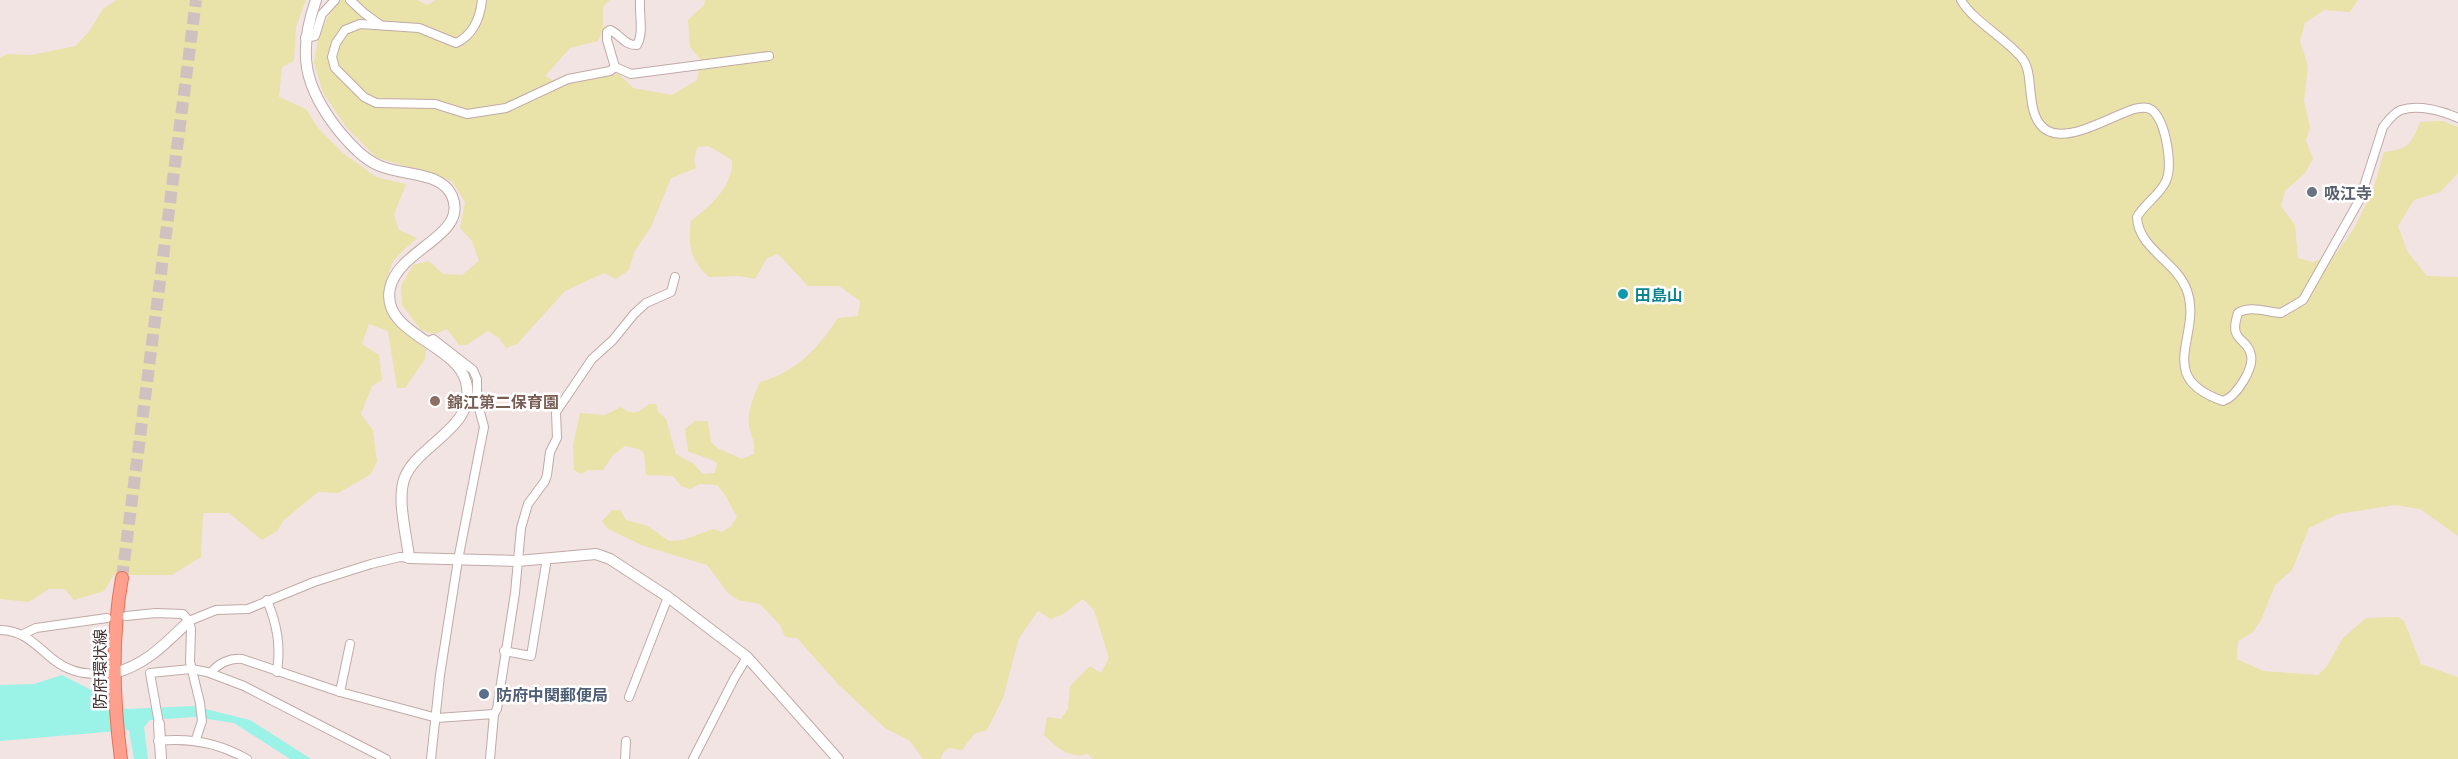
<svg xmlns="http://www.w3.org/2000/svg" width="2458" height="759" font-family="'Exo 2','Noto Sans JP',sans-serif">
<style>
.green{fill:#e9e2a9}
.water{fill:#9bf2e6}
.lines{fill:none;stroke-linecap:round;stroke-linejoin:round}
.primary-tunnel{stroke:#cfc1bf;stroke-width:12;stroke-dasharray:12 6;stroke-linecap:butt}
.minor-casing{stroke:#c0aaa8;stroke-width:10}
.tertiary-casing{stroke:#c0aaa8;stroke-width:12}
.primary-casing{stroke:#e86f5b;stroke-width:14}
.minor{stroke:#fff;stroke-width:8}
.tertiary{stroke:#fff;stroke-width:10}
.primary{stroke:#ffa08e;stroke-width:12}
.worship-dot{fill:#6b7280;stroke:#fff;stroke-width:2}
.culture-dot{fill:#0f9aa8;stroke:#fff;stroke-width:2}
.education-dot{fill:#8d6e63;stroke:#fff;stroke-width:2}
.service-dot{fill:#5c6f8a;stroke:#fff;stroke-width:2}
.labels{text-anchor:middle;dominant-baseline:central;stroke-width:5;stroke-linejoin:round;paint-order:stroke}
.worship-label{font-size:16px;font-weight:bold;fill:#5b616d;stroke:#fff;text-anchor:start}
.culture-label{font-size:16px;font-weight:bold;fill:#0d838f;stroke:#fff;text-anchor:start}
.education-label{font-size:16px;font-weight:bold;fill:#785e54;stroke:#fff;text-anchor:start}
.street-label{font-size:16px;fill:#433;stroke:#fff}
.service-label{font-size:16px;font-weight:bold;fill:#4e5e75;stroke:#fff;text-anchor:start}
</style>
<rect width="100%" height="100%" fill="#f2e4e2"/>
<g class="green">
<path d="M117,0H306L296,27L294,61L282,67L279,97L306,109L318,128L343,153L376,177L406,184L394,215L399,230L417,238C410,245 402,251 396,258C392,262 390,269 388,275C375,307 402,332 426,349L425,359L405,388H397L388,331L369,324L362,344L379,355L382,380L372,386L361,414L373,430L377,461L371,474L338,493L318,492L284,520L277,531L262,540L229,513H203L201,557L172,575H114L104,591L74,600L65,589H49L29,602L0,599V58L7,54L31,55L76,46L90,30L103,9Z"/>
<path d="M327,0H417L428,5L435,0H610L603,7V30L598,41L570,48L545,76L558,83L619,74L633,88L672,95L697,80L701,60L690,47L688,20L704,5L705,0H2358L2350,12L2324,10L2305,23L2300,41L2308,66L2304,101L2310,127L2306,141L2313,159L2305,173L2285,191L2281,206L2295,225L2298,258L2313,262L2335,255L2353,230L2373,190L2384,152C2409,149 2411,145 2420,122L2443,121L2458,127V173L2440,192L2414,200L2398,226L2407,251L2427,276L2458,277V536L2420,509L2395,505L2338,514L2309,528L2292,570L2275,585L2261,620L2252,633L2238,641L2237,659L2263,671L2318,675L2327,666L2343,638L2366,618L2398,617L2404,621L2421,664L2458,677V759H1093L1088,754C1068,759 1058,748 1044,735L1047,717L1061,719L1068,709L1070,686L1090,666L1101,673L1109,658L1094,610L1083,599L1063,614L1051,619L1038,611L1019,638L1003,698L987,730L974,734L962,750L948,748L942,754L941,759H923L910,741L885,728L838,684L797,638L785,637L780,625L760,604L738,600L728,593L707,565L644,546L608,529L602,521L612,510H620L626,520L648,526L669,541L683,540L713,529L722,532L731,526L737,517L725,495L717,485L700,484L690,489L681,486L673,476L646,475L644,453L639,449L625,446L613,455L603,470H589L580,474L574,470L573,446L580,413L605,415L621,407C633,416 638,413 649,404H656L658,412L666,419L676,454L694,464L703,474L715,473L717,463C708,457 698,456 688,451L685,429L695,421H708L711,442L717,448L742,459L754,454C755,441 753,442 750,430C745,415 754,396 760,382C796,372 818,349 838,318L858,316L860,301L839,286H808L778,254L767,258L755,279L739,276L709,277C690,260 688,246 691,221C709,207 734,186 732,160L709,146L697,147L694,160L696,168L671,178L651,227L634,252L629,270L616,279L604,273L565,291L517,344L506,348L499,338L488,331L466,345H459L447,329L435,334L421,330L402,305L401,286L413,265L429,261L443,274L462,275L479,261L472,241L460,228L465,202L452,181L376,157L347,128L323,93L314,63L318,39L329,15Z"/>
</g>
<polygon class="water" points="62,675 99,694 101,703 128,709 193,706 250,720 311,759 290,759 234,723 194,717 150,720 144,727 148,759 134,759 129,730 0,741 0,685 34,684"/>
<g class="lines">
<polyline class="primary-tunnel" points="122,578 196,0"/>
<g class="minor-casing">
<g id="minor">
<polyline points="350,0 364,13 379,24"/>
<path d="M482,0C480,19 473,35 456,43L419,28L360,24L345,30L336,43L332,57L335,68L364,97L376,103L435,104L467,114L506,108L568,79L610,71L615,67"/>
<path d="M1961,0C1971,19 2005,38 2021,57C2030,67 2029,82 2031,96C2037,164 2096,122 2134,109C2140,108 2146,106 2152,110C2166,122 2173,165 2166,181C2160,195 2144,204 2137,217C2138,248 2175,261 2186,288C2205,334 2151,376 2223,401C2236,397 2254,369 2251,355C2247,336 2228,343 2238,313C2250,305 2267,312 2281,313L2303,300L2360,199L2383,127C2388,121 2393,113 2401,110C2418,104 2443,111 2458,118"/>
<path d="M640,1C639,15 644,33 637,45C625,46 620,34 610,30L607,32V40L615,67L631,74L769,56"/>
<polyline points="305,38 315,36 322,14 335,0"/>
<polyline points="427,342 433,339 473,370 477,379 477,401 484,427 458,560 440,675 431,759"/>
<path d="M267,600C277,625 281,645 277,672"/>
<polyline points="126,616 156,613 183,614 189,621 191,629 190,662 200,703 202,721 196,739"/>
<polyline points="189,621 216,610 248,609 314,582 371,564 400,557 409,558"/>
<path d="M0,630C35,631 43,660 72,670C85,675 100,674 114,673"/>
<polyline points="23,634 36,628 107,618"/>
<polyline points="504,651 531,656 547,558"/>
<path d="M211,673C218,663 230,658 242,659L340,692L437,718L494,714"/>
<polyline points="340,692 350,644"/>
<polyline points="499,692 541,694"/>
<polyline points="629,697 668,597"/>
<polyline points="159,724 150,673 191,669 207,672 244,686 386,759"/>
<path d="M158,741C191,737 219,743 247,759"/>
<polyline points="490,759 494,714 497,709 515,593 521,528 528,504 545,481 547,475 550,452 557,438 556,412 592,359 613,340 634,314 646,303 671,292 675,277"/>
<polyline points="625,759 626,741"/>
<polyline points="693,759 734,679 747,657"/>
</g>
</g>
<g class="tertiary-casing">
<g id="tertiary">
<path d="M316,0C297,53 304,87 339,131C350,144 363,159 380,166C403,176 441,171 452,196C469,236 399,248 390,288C380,334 456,343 466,382C478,427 419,443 405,477C396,498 407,536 409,558L518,561L596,554L610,559L668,597L747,657L838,759"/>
<path d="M114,673C146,665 166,643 189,621"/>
<polyline points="159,724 161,759"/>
</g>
</g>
<g class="primary-casing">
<path id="primary" d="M121,759C113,698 111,639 122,578"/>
</g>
<use href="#minor" class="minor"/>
<use href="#tertiary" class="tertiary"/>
<use href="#primary" class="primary"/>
</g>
<circle class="worship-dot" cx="2312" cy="192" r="6"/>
<circle class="culture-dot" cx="1623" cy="294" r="6"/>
<circle class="education-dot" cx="435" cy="401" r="6"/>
<circle class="service-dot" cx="484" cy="694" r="6"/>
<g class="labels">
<g class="worship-label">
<text x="2324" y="192">吸江寺</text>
</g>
<g class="culture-label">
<text x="1635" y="294">田島山</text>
</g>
<g class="education-label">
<text x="447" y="401">錦江第二保育園</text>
</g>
<g class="street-label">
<text transform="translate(99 669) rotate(-90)">防府環状線</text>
</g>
<g class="service-label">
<text x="496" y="694">防府中関郵便局</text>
</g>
</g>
</svg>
